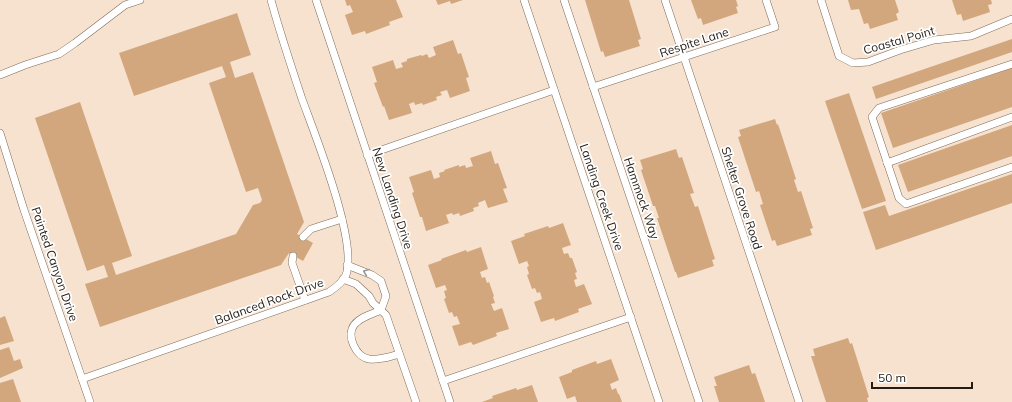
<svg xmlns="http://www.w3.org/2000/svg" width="1012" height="402" font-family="Mulish,sans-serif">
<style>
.building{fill:#d2a77e}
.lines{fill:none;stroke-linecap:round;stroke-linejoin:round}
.service-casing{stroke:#7d6b5a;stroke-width:8}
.service{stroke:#fff;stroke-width:7}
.oneway{stroke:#9c9996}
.labels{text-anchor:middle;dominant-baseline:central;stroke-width:3.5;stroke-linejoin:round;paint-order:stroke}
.street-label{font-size:12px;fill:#231c15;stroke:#fff}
</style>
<rect width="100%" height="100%" fill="#f6e2cf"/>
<g class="building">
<polygon points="345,0 396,0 403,17 389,22 390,25 366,34 365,31 352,35 345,15 353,12 350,5 347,6"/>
<polygon points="436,0 463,0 451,4 450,1 438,5"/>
<polygon points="585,0 629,0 641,39 638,40 640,46 605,57 603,51 601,52"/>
<polygon points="691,0 736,0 738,6 736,7 738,13 703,25 701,18 698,19"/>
<polygon points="848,0 895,0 899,12 896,14 898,20 870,29 868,23 864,24 859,9 851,10"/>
<polygon points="952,0 991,0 992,4 988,5 990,12 963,21 961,14 957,15"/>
<polygon points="237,13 251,55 230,62 235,78 253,72 304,222 297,234 313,243 303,261 289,253 281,265 100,327 85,284 108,277 104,265 87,271 35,118 80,102 132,256 112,263 116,275 236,234 253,205 260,203 262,200 258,188 246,192 209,83 226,77 222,66 134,96 119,53"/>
<polygon points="1012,39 1012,52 876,99 872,87"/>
<polygon points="453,40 458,54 461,53 469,77 466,78 470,91 450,98 447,90 440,92 442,95 436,97 437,100 423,105 422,103 415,105 414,102 409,104 412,113 389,120 384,106 383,107 374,83 377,82 372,67 393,60 396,69 403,67 401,63 407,61 407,59 421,55 422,56 427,54 429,58 436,55 433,47"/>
<polygon points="1012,68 1012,107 893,148 881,113"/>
<polygon points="849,93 886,201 862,209 825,101"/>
<polygon points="775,119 777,125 778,124 796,179 794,180 798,192 801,191 813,228 810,229 812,235 777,246 775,240 772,241 760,205 763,204 759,191 756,192 738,137 741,136 739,130"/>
<polygon points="1012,125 1012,156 908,192 898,165"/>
<polygon points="676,149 679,158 682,157 694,193 690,194 695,207 698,206 715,259 712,260 714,266 678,278 676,272 675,272 657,218 659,218 655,206 653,206 641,170 643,169 640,160"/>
<polygon points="491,151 495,164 498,163 507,188 503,189 508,202 488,208 485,200 478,203 479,206 473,208 474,211 460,216 459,213 453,215 452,213 446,215 449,223 426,231 422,217 420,217 412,193 414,192 409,177 431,170 434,179 440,177 439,173 445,171 444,170 459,165 459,167 465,165 466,168 473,166 470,158"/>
<polygon points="1012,174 1012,203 876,250 863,212 885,205 889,216"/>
<polygon points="563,223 571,245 562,248 564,254 568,253 570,258 572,258 577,272 575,273 577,279 574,280 576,287 584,284 592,304 578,309 579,312 555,321 554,318 541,322 534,302 542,299 540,292 537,293 535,288 532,289 527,275 529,274 527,267 529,266 527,261 519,264 511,241 525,236 524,234 548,226 549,228"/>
<polygon points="481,247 488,269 480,272 482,278 485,277 487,283 489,282 494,296 493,297 495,303 491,304 494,311 502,308 509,329 496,333 497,336 473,345 471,342 459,346 452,326 460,324 457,316 454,317 452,312 449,313 444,299 446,298 444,291 447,290 445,285 436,288 428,265 442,260 441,259 466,250 467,252"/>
<polygon points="5,316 14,341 0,345 0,318"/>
<polygon points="848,338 850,344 852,343 869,397 867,398 868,402 826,402 811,356 815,356 813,349"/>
<polygon points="9,347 14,361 20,359 23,368 0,378 0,350"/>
<polygon points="611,359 619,380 610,384 612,390 616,388 618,394 619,394 622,402 577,402 575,396 567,399 559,377 572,372 572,370 596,361 597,364"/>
<polygon points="749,365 752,374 755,373 765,402 719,402 714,386 717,386 714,377"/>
<polygon points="13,379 21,402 0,402 0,383"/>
<polygon points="532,385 538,402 482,402 493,398 492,396 516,388 517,390"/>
</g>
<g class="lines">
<g class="service-casing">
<g id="service">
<polyline points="316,0 450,402"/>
<polyline points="524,0 659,402"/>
<polyline points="564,0 699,402"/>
<polyline points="665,0 799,402"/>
<polyline points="821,0 839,56 853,63 868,62 900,50 934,40 971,36 1012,19"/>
<polyline points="1012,64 879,108 872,117 899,198 906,204 1012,167"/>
<polyline points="0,75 25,65 59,54 75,43 125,5 140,0"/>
<polyline points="593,87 775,27 766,0"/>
<polyline points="0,133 24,210 90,402"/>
<polyline points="367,155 554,90"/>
<polyline points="887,163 1012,117"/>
<polyline points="303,237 311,229 342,219"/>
<polyline points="293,256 292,263 305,300"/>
<polyline points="347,265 372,275 381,281 386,296 381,310"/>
<polyline points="343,279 356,284 369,296 373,303 386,315 416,402"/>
<path d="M381,310C372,314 360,317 354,325C346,336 356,357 369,359C380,360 389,357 399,354"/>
<path d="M82,379L329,292C335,288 343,282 346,275C358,241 315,135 302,99C291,66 280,33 271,0"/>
<polyline points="443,381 631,317"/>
</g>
</g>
<use href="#service" class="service"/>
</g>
<defs><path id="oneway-chevron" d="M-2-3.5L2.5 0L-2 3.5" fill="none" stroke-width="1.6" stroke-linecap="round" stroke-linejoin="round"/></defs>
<use class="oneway" href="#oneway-chevron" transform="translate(366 272) rotate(-158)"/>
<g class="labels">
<g class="street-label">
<text transform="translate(899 40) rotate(-16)">Coastal Point</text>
<text transform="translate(694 42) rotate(-18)">Respite Lane</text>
<text transform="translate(602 197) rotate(71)">Landing Creek Drive</text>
<text transform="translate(393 198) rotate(72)">New Landing Drive</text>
<text transform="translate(642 198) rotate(71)">Hammock Way</text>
<text transform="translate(742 198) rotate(72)">Shelter Grove Road</text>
<text transform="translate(55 264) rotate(71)">Painted Canyon Drive</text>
<text transform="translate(269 301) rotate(-20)">Balanced Rock Drive</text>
</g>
</g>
<path d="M872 382v6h100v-6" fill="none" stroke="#231c15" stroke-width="2"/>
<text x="878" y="382" font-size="12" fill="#231c15" stroke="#ffffff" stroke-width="3" paint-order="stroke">50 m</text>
</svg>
